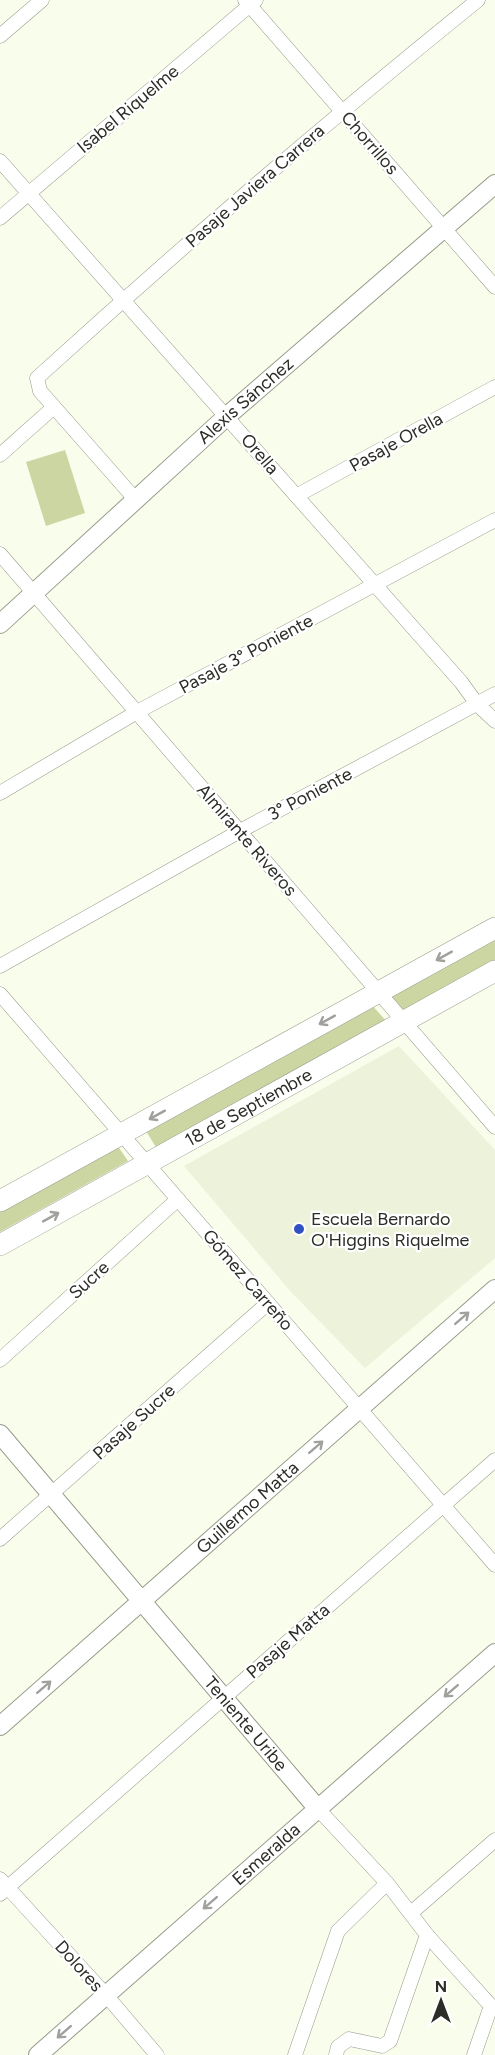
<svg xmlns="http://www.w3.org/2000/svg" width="495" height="2055" font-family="Figtree,sans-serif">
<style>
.built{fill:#edf2da}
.green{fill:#ccd6a3}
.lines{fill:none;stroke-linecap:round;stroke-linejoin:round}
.street-casing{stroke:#969a8a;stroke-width:15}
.secondary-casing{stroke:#969a8a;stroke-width:20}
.primary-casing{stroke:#969a8a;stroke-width:22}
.street{stroke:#fff;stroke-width:14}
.secondary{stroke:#fff;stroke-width:18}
.primary{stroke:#fff;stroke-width:21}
.oneway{stroke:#a0a09d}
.poi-dot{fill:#3151c2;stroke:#fff;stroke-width:2}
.labels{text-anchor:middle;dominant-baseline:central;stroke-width:4.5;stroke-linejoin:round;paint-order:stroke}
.street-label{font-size:18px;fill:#2b2d26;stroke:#fff}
.poi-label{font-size:18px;fill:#2b2d26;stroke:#fff;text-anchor:start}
</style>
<rect width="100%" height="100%" fill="#f9fdec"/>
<polygon class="built" points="399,1046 495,1150 495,1258 365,1368 291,1292 184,1166"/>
<g class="green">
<polygon points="65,450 85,513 46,526 26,462"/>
<polygon points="495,938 495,961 400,1013 386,997"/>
<polygon points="371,1004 387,1022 157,1149 146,1131"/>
<polygon points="117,1145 128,1161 0,1232 0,1211"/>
</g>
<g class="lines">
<g class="street-casing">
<g id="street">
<polyline points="245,0 495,287"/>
<polyline points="0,36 42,0"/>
<polyline points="0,161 461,682 477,704 495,721"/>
<polyline points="0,218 256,0"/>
<polyline points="0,455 54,407"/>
<polyline points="296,496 495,387"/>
<path d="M136,500L40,391L37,378C181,247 327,122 478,0"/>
<polyline points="0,554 495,1127"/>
<polyline points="0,793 137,712 495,520"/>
<polyline points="0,966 240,831 495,694"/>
<polyline points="0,994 495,1565"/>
<polyline points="0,1360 178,1199"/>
<polyline points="0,1539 268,1303"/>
<polyline points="318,1809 387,1883 427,1935 491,2006 495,2007"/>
<polyline points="0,1879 106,1995 157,2055"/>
<polyline points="0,1894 495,1460"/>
<polyline points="411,1913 495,1840"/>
<polyline points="295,2055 338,1931 387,1883"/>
<polyline points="336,2055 338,2047 349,2039 382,2046 390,2041 427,1935"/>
<polyline points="474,2055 491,2006"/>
</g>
</g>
<g class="secondary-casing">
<g id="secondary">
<path id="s1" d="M0,624L226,417L495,184"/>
<path id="s2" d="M0,1434L318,1809"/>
<path id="s3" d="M0,1726L495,1289"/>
<path id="s4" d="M38,2055L495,1653"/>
</g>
</g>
<g class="primary-casing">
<g id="primary">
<polyline points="0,1201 495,928"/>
<path id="s5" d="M0,1245L495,971"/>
</g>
</g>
<use href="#street" class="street"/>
<use href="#secondary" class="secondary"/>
<use href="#primary" class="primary"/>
</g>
<defs><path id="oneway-shaft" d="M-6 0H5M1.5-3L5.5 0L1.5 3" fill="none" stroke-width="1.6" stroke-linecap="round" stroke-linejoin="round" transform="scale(1.5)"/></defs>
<g class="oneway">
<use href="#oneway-shaft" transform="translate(444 956) rotate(151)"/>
<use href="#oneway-shaft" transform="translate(327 1020) rotate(151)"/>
<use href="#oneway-shaft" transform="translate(157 1115) rotate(151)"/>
<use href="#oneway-shaft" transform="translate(51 1217) rotate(-29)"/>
<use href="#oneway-shaft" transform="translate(462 1318) rotate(-41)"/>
<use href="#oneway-shaft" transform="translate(316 1447) rotate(-41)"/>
<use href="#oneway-shaft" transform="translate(44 1687) rotate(-41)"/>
<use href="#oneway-shaft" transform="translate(451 1691) rotate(139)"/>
<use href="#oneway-shaft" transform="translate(210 1903) rotate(139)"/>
<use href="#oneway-shaft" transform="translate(64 2032) rotate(139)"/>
</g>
<circle class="poi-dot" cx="299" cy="1229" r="6"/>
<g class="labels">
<g class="street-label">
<text transform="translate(128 109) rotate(-40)">Isabel Riquelme</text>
<text transform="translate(370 143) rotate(49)">Chorrillos</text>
<text transform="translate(255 186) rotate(-41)">Pasaje Javiera Carrera</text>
<text stroke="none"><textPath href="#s1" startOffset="332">Alexis Sánchez</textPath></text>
<text transform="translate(396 442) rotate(-29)">Pasaje Orella</text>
<text transform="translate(260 454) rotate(49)">Orella</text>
<text transform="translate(246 654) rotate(-28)">Pasaje 3° Poniente</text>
<text transform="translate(310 794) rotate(-28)">3° Poniente</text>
<text transform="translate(247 840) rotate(49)">Almirante Riveros</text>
<text stroke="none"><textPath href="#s5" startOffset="284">18 de Septiembre</textPath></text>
<text transform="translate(89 1280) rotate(-42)">Sucre</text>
<text transform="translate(248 1280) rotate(49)">Gómez Carreño</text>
<text transform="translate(134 1422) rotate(-42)">Pasaje Sucre</text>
<text stroke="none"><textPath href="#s3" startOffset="330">Guillermo Matta</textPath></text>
<text transform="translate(288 1641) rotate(-41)">Pasaje Matta</text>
<text stroke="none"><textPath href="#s2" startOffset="380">Teniente Uribe</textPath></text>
<text stroke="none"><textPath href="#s4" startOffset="304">Esmeralda</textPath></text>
<text transform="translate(79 1966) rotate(48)">Dolores</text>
</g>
<g class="poi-label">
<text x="311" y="1219">Escuela Bernardo<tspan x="311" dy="21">O'Higgins Riquelme</tspan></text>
</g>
</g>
<g transform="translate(441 2001)" stroke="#ffffff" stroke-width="4.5" paint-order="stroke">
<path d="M0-4.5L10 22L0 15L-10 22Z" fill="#2b2d26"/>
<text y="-9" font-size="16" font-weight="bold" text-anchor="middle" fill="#2b2d26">N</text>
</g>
</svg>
